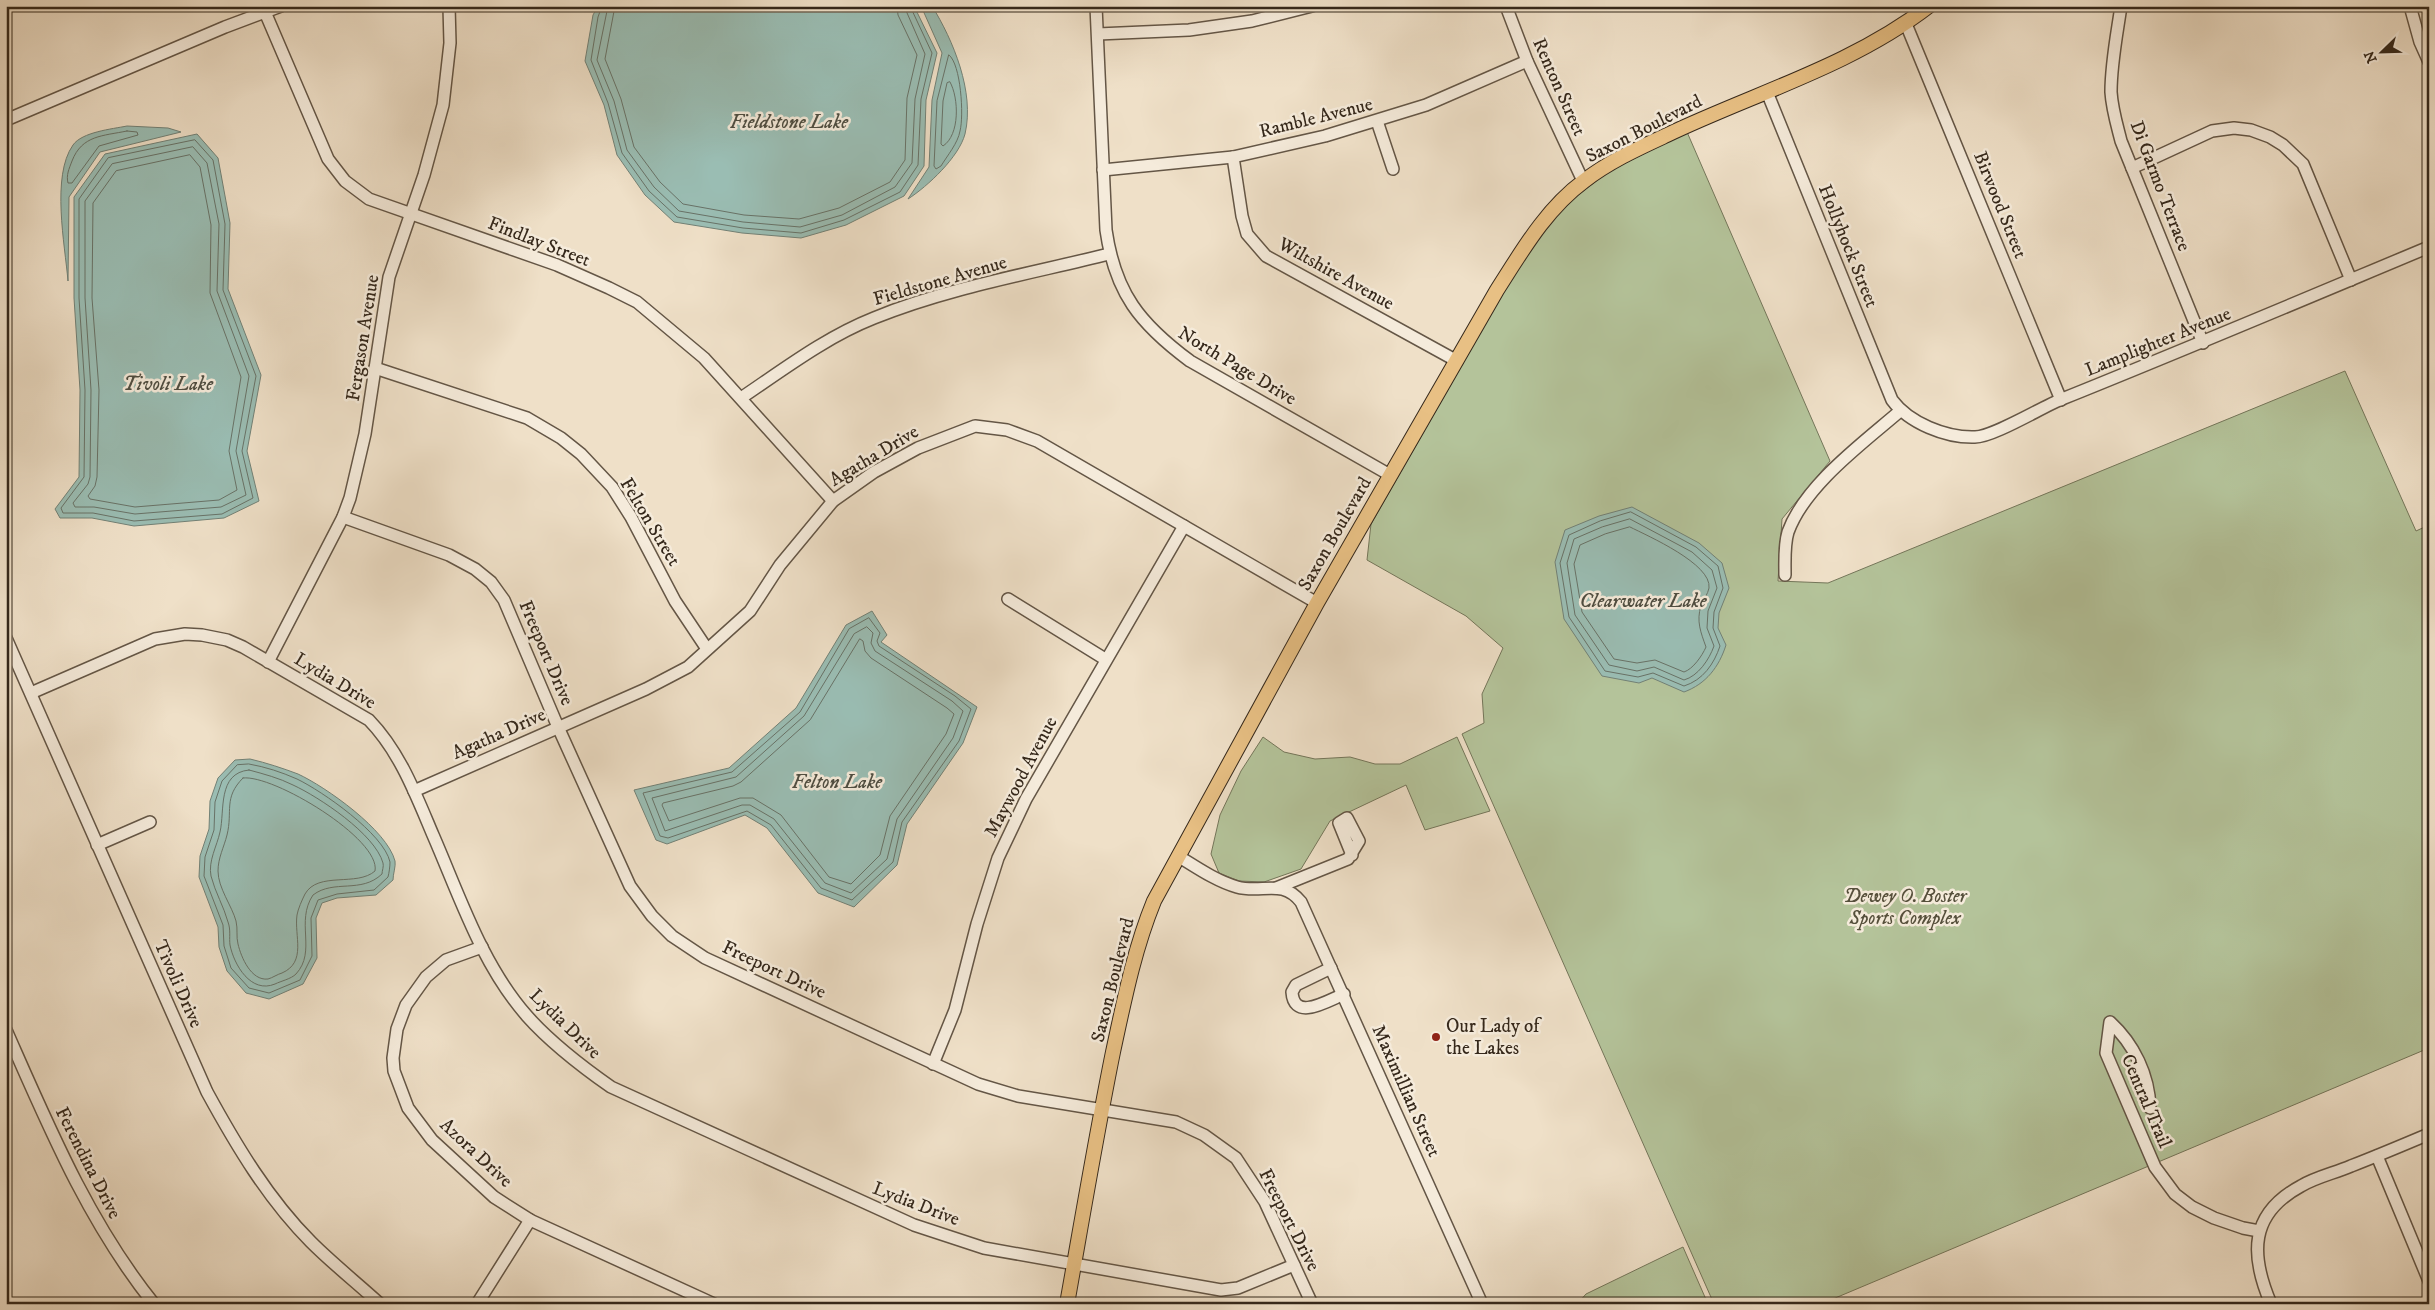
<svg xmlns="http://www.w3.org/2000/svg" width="2435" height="1310" font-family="'IM FELL DW Pica',serif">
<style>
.green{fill:#b4c39a;stroke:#74765a}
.water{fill:#9abdb3;stroke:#728176}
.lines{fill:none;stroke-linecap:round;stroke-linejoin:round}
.shore{stroke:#687267;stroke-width:1}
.minor-casing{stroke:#645646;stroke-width:14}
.major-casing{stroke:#35281b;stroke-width:16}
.minor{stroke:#f5ebdb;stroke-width:11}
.major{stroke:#e8c084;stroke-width:14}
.poi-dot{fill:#8f2418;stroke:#f5ebdb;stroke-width:2}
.labels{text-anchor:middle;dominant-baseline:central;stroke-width:5;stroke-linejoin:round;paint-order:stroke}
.street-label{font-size:19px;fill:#35281b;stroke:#f5ebdb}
.park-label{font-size:19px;font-style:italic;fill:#554f3b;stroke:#f5ebdb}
.poi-label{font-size:19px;fill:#35281b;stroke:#f5ebdb;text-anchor:start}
.water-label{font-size:20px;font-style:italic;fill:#4e4d41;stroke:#f5ebdb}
</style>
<rect width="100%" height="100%" fill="#efe0c8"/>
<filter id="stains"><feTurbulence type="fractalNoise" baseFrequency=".004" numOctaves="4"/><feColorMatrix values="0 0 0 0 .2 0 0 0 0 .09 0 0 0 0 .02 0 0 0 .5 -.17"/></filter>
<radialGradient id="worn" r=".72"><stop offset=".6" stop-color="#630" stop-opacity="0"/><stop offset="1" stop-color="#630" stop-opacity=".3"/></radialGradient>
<g class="green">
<polygon points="1687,132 1830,461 1782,519 1778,581 1828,583 2345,371 2416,531 2429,525 2429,1048 1821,1304 1714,1304 1462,734 1484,723 1482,694 1503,648 1466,616 1367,560 1371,524 1510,281 1546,227 1578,195 1609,171"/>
<polygon points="1263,737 1284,752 1315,759 1350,757 1375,764 1400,764 1457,737 1490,811 1425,830 1406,785 1330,821 1301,869 1264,882 1239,881 1219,873 1211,854 1220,815 1241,771"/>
<polygon points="1683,1247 1708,1304 1577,1304 1586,1294"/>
</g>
<g class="water">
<polygon points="598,6 914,6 937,53 926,100 924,166 904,196 846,225 801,238 742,233 674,222 645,195 617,155 604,105 585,61 593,15"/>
<path d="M921,6H932C953,40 975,92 965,134C959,157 928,186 908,199L929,167L932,100L942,53Z"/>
<path d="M127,126L168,128L181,132L100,152L69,197L68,281C65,245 51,176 73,145C82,132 112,129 127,126Z"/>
<polygon points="197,134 218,158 230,223 228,289 261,375 247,451 259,501 224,518 134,526 92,518 60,518 55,509 79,477 80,390 74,298 74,197 105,154"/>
<path d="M1632,507L1699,543L1722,563L1729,588L1719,613L1718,628L1726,645C1719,667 1706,684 1684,692L1652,678L1639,683L1602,676L1564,619L1555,562L1565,530L1599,516Z"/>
<polygon points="872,611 887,635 881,642 977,707 963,743 907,824 897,865 854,907 818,893 767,828 745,815 667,844 656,840 634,790 729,768 796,708 846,625"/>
<path d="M250,759C267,763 282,768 298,774C326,787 387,830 395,861C396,866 393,874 393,880L376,895L337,898L322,903L316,918L317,958L303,984L269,999L246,993L227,971L219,947L218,927L199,877L200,856L209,829L210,801L218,778L235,760Z"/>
</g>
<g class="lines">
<g class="shore">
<polyline points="602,6 598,17 591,60 608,103 622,153 649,191 677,217 743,228 801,233 844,220 900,192 918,165 921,99 932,53 910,6"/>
<polyline points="608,6 597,60 614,101 627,150 654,187 679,211 743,222 800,227 842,215 895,187 912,163 915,99 925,54 904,6"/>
<polyline points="615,6 605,59 621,99 634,147 660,182 683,204 744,215 799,219 839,208 890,182 905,160 907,98 917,55 898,15 897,6"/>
<path d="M949,55C961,64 964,116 960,131C958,143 947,156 941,166L936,169L934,166L937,101Z"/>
<path d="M950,82C959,98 960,135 943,146L941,144L943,101L947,83Z"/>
<path d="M127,131L137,132L138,135L99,146L72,183H68C66,175 69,169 72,161C82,135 103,136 127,131Z"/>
<polygon points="195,140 213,160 225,224 223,290 256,376 242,451 253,498 222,514 134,521 93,513 63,513 61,508 84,477 85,390 79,298 79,199 108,158"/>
<polygon points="193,147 207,163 219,224 217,291 249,376 236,451 246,495 221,507 135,514 94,507 75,507 73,503 88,484 90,477 91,390 85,298 85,201 112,164"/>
<polygon points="190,155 200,167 211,225 210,293 241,377 229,451 237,490 219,500 135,507 90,499 88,496 95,486 97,477 99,390 92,298 93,203 116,171"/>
<path d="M1631,512L1696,547L1718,566L1723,588L1714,612L1713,628L1720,646C1714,664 1703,680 1684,686L1653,673L1638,677L1605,671L1569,617L1560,563L1569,535L1600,521Z"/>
<path d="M1630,519L1692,552L1712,570L1717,588L1708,611L1707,628L1714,646C1709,660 1698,676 1684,680L1654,667L1637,671L1609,665L1575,615L1567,563L1574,539L1602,527Z"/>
<path d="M1630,527C1648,536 1712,564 1709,588C1708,594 1703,600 1701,606C1696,621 1701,633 1706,647C1702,656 1693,669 1684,672L1655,660L1637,663L1614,659L1582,612L1574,564L1580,545L1605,534Z"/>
<polygon points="869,618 880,633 877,641 879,646 955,696 971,709 959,741 902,822 893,862 852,900 821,888 771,825 747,811 668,838 660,836 643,793 732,772 800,712 849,629"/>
<polygon points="867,627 873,633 871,643 875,651 952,701 963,711 953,738 897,819 887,859 851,893 825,883 774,819 750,805 742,805 665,831 652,798 736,777 804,716 854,634"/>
<polygon points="860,639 863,641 865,651 871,658 947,708 954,714 946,734 890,816 880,855 851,884 829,877 781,815 753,798 740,798 669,821 662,805 663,803 733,786 741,782 810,720"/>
<path d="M249,764C266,767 281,772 297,779C322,791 384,834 390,862C390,867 389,873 388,877L374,890L337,894L318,900L311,918L312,956L300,980L269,993L249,988L231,968L224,946L223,925L204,876L205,857L214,830L215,802L222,781L237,765Z"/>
<path d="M249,770C264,774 279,778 293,785C319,797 375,834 383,863C384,866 382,871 382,874C361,894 334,879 313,895C295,922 317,951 296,974C291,979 281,981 275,984C251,994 234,965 230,945C229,938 231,930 228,922C224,907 215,892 211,876C208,861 217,846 220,832C225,811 217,773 249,770Z"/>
<path d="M243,778C273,774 381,839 375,871C357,887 318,871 305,894C302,900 298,909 297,915C294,936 307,962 282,973C278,974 272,978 268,979C251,981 241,957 238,944C236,937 238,929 236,921C232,906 218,888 218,871C218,858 224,847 227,835C233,811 223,798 243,778Z"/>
</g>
<g class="minor-casing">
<g id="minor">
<path d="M1096,6L1106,230C1115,293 1140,324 1190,361L1390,475"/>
<polyline points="1506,6 1527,61 1583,181"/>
<path d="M2121,6C2117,34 2111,63 2111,92C2112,109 2117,125 2121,141L2203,343"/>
<polyline points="2410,6 2420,42 2429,62"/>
<polyline points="265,12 328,159 345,181 369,199 557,265 609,288 637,302 704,358 833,501"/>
<polyline points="1906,24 2061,400"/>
<polyline points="1098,34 1189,30 1252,21 1312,6"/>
<path d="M1767,92L1892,400C1909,423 1946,438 1975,437C1993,437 2042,407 2062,399C2184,350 2307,298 2429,247"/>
<polyline points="6,120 225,27 281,6"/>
<polyline points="1377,121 1393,169"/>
<polyline points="1233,157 1242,216 1247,234 1266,256 1457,361"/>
<polyline points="2132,168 2212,131 2234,128 2251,130 2270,137 2283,145 2303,164 2351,280"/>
<polyline points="1103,170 1233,157 1325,136 1426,105 1527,61"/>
<polyline points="375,368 527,418 561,438 581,454 612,487 631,517 675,601 707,649"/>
<path d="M741,398C784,369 826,337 874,318C947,288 1033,273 1109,254"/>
<polyline points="343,517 449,555 475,569 491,582 504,600 558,727 630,886 652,916 672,936 705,958 978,1084 1018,1096 1176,1122 1204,1135 1236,1158 1265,1202 1312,1304"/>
<path d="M1785,575C1785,561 1784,545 1788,532C1805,485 1863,443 1900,411"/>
<polyline points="1008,599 1105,659"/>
<path d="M6,638L207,1092C236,1145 268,1199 311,1242C333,1264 357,1283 380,1304"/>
<polyline points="268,662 343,517 350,498 365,434 389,277 424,175 443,105 450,43 449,6"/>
<path d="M31,693L155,639L185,634L202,635L227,640L243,647L369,720C400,752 416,795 433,835C460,897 482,965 527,1016C552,1044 581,1066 611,1087L914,1225L984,1248L1221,1290L1238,1288L1294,1265"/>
<polyline points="414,791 646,689 688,667 750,611 780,565 833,501 874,472 918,448 975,426 1007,430 1037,441 1317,603"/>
<polyline points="97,845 150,822"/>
<path d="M1178,856C1196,867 1216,881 1237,887C1262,894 1282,878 1301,902L1482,1304"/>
<polyline points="1276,888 1348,859 1359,841 1347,818 1339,823 1352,855"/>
<polyline points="482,947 446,960 426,977 406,1005 397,1029 393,1058 394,1071 408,1108 432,1140 494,1197 530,1220 714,1304"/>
<path d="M1331,968L1296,985L1292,992C1294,1022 1327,1001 1344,994"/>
<path d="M6,1030C48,1125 88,1222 154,1304"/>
<polyline points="933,1064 955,1010 977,924 998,858 1026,799 1184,526"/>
<path d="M2150,1108C2149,1075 2134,1044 2110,1022L2106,1053L2155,1167L2175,1194L2192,1207L2214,1218L2243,1228L2259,1231"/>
<polyline points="2377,1156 2429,1281"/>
<polyline points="477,1304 530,1220"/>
<path d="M2271,1304C2250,1255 2249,1214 2301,1186C2316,1177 2335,1173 2351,1166C2377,1156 2403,1145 2429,1134"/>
</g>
</g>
<g class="major-casing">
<path id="major" d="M1067,1304C1082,1220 1096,1136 1113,1052C1124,1001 1134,950 1154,901L1317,603L1497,290C1522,251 1546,209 1584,181C1610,161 1639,148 1667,135C1755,93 1851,66 1929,6"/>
</g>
<use href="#minor" class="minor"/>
<use href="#major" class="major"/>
</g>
<circle class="poi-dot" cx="1436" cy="1037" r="5"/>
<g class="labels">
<g class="street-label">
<text transform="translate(1559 87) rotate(66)">Renton Street</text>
<text transform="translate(1316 118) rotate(-14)">Ramble Avenue</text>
<text transform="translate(1644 129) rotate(-27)">Saxon Boulevard</text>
<text transform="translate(2160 186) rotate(69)">Di Garmo Terrace</text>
<text transform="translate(2000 205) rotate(68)">Birwood Street</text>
<text transform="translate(539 242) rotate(21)">Findlay Street</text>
<text transform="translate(1848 246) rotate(68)">Hollyhock Street</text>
<text transform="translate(1336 274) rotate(29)">Wiltshire Avenue</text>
<text transform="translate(940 281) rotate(-16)">Fieldstone Avenue</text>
<text transform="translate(363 338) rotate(-81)">Fergason Avenue</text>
<text transform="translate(2158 342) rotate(-22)">Lamplighter Avenue</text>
<text transform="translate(1237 366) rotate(31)">North Page Drive</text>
<text transform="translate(874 456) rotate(-31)">Agatha Drive</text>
<text transform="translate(650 522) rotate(59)">Felton Street</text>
<text transform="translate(1335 534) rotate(-60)">Saxon Boulevard</text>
<text transform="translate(546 653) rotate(67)">Freeport Drive</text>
<text transform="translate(335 681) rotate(31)">Lydia Drive</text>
<text transform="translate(499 734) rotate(-24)">Agatha Drive</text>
<text transform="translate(1021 777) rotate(-62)">Maywood Avenue</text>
<text transform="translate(774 970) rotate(25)">Freeport Drive</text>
<text transform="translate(1113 980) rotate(-76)">Saxon Boulevard</text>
<text transform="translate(178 984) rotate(66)">Tivoli Drive</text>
<text transform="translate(565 1024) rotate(44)">Lydia Drive</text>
<text transform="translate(1406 1091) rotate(66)">Maximillian Street</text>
<text transform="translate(2146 1101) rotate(67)">Central Trail</text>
<text transform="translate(476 1153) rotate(43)">Azora Drive</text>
<text transform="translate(88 1163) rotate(63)">Ferendina Drive</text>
<text transform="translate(916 1204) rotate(21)">Lydia Drive</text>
<text transform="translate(1289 1220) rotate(63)">Freeport Drive</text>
</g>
<g class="park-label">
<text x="1905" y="896">Dewey O. Boster<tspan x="1905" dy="22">Sports Complex</tspan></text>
</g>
<g class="poi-label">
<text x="1446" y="1026">Our Lady of<tspan x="1446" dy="22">the Lakes</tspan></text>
</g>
<g class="water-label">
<text x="789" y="122">Fieldstone Lake</text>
<text x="168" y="384">Tivoli Lake</text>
<text x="1643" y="601">Clearwater Lake</text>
<text x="837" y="782">Felton Lake</text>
</g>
</g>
<rect width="2435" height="1310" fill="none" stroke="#efe0c8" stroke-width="25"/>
<rect x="8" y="8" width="2420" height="1295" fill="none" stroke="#35281b" stroke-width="2.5"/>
<rect x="12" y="12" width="2410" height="1285" fill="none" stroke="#35281b"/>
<g transform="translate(2382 52) rotate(247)" stroke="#f5ebdb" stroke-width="4" paint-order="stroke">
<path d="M0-4L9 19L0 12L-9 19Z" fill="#35281b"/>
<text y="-8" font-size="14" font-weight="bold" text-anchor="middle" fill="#35281b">N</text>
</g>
<rect width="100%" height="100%" filter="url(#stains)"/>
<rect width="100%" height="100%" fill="url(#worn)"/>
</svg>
